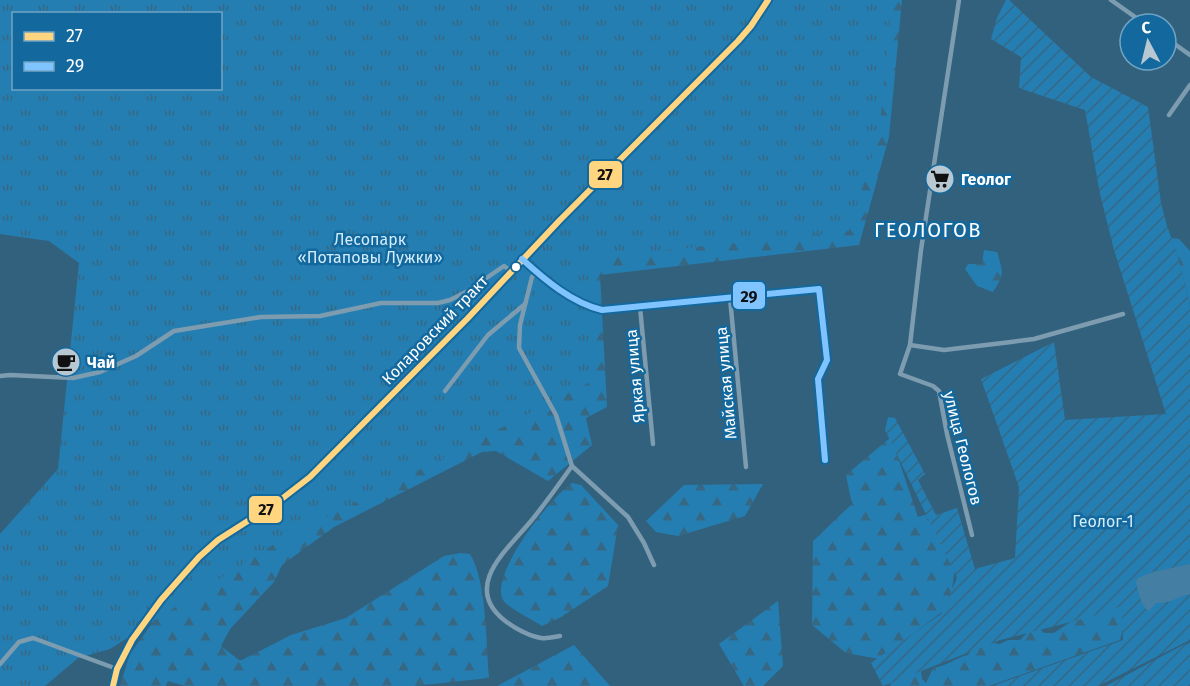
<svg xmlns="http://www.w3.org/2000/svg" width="1190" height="686" font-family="'Fira Sans',sans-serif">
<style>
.forest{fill:url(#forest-firs)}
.park{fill:url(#park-tufts);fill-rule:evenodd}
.garden{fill:url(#garden-furrows)}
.water{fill:#447ea2}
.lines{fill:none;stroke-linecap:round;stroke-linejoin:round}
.minor{stroke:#7d9caf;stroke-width:4.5}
.tertiary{stroke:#7d9caf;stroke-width:5}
.bus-1-casing{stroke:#13689d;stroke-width:10}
.bus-2-casing{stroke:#13689d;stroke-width:10}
.bus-1{stroke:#ffd580;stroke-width:6}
.bus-2{stroke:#80c4ff;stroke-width:6}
.bus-dot{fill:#fff;stroke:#13689d;stroke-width:2}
.labels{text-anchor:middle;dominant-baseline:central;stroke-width:5;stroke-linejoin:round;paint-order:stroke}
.poi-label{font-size:16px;font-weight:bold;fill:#fff;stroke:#13689d;text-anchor:start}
.park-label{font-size:16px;fill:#d2edfd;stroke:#13689d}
.street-label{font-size:16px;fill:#fff;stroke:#13689d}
.quarter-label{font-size:20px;letter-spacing:1.5px;fill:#fff;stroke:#13689d}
.line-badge{stroke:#13689d;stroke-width:2}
.pale-badge-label{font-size:16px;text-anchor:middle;font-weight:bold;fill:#111}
</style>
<defs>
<pattern id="forest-firs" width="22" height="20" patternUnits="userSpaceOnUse" patternTransform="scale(1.5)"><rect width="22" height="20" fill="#247eb2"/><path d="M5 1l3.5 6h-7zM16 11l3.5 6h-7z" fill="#366884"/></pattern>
<pattern id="park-tufts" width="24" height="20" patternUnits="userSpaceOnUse" patternTransform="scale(1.5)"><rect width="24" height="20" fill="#247eb2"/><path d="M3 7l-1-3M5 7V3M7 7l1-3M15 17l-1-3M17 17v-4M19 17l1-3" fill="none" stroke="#366884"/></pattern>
<pattern id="garden-furrows" width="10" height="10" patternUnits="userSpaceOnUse" patternTransform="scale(1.5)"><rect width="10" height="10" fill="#247eb2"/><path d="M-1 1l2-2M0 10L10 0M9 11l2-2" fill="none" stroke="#366884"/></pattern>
</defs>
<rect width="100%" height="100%" fill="#32617e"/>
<g class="forest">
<path d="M783,0H902L889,137L859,245L600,275L607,407L586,418L592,445L548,481L496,451L482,452L334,527L282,565L274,582L230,629L221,646L239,660H242L291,635L346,618L444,556L461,553L470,554C487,581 486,645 489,678L414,686H185L168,681L166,686H120L130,654L164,607Z"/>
<polygon points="1171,238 1179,239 1190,251 1190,305 1177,253"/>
<path d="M984,250L997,252C1003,272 1005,274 993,292L977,286L965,269L968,264H982Z"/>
<polygon points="891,437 918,517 934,512 956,559 950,606 879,659 846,653 812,625 813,541 852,504 846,475"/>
<path d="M572,483L581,485L618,525L608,586L561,617L542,626C533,620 508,608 503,600C489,574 551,497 572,483Z"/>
<polygon points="763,484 745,516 678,536 656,532 646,521 684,485"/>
<polygon points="778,601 783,666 763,686 744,686 719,644"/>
<path d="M1130,604L1120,640L989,686H890L891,683L921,670L922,679L926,683L933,668C947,666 955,658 968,655L975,646L988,642L1000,644L1008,640H1020L1033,627L1039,628L1044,633H1054L1093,607Z"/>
<polygon points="574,645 610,686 498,686 499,685"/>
</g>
<path class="park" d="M0,0H892L879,134L849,231L591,258L590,382L271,546L110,649L78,658L45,686H0V534L58,469L79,263L49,241L0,234ZM14,14H220V88H14Z"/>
<g class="garden">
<polygon points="1006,0 1009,0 1091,77 1148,107 1161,203 1167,226 1177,253 1190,305 1190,640 1098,686 992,686 1123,640 1122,606 1090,617 1000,640 883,686 871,663 941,614 957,578 885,430 888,417 895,418 925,474 918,480 936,515 957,508 975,569 1015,558 1019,487 981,379 1054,342 1065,420 1166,414 1114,250 1100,194 1085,110 1019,88 1021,57 991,39 997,18"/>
<polygon points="1190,643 1190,686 1106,686 1183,645"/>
</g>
<path class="water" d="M1190,564V594C1177,597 1170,604 1156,603L1149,611C1140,605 1138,591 1136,581L1138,578L1153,572Z"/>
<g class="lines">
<g class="minor">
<polyline points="959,0 921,250 910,345 900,374 933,386 939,391 947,434 972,535"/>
<polyline points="1111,0 1145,24"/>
<polyline points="1166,38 1190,55"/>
<polyline points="1169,115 1190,85"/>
<path d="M522,259C545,280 572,303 602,310L819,289L827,360L818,379L825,460"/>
<polyline points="537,272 532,277 520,325 519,348 556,415 572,466 628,517 644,543 654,565"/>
<polyline points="730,298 746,467"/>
<polyline points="640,307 653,444"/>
<polyline points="910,345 944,350 1011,342 1034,339 1123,314"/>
<polyline points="0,376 10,375 73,378 100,372 136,356 174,331 261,317 320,316 381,303 438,303 450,300 466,292 504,266 511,271"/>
<polyline points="445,391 488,335 525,304"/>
<path d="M560,636C554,637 547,639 541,638C529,636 514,628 504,620C462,586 507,550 531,521C545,504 559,484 572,466"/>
<polyline points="0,664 19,642 33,638 117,669"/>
</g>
<polyline class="tertiary" points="113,686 117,669 132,640 161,600 199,557 218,540 279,501 310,477 468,318 559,221 738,41 751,26 768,0"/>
<g class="bus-1-casing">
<polyline id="bus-1" points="113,686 117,669 132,640 161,600 199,557 218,540 279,501 310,477 468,318 559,221 738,41 751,26 768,0"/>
</g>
<g class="bus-2-casing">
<path id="bus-2" d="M522,259C545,280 572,303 602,310L819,289L827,360L818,379L825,460"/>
</g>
<use href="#bus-1" class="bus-1"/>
<use href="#bus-2" class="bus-2"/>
</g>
<defs>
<g id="supermarket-disc" transform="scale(1.5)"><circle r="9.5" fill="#b7c8d2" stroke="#13689d"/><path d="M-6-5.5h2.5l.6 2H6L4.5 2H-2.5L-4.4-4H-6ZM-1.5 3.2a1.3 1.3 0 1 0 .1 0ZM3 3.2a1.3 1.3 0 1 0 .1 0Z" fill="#111"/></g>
<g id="cafe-disc" transform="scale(1.5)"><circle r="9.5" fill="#b7c8d2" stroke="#13689d"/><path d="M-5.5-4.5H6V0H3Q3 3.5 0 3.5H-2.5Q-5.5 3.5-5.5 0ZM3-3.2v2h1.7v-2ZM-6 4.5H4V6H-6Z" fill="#111"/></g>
</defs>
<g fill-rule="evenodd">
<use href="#supermarket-disc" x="940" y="179"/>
<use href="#cafe-disc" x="66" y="362"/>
</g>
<circle class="bus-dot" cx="516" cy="267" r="5"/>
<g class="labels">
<g class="poi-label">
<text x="961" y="179">Геолог</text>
<text x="87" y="362">Чай</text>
</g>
<g class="park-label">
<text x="370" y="239">Лесопарк<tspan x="370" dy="18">«Потаповы Лужки»</tspan></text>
<text x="1103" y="521">Геолог-1</text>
</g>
<g class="street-label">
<text transform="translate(435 330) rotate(-46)">Коларовский тракт</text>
<text transform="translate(635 376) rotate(-95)">Яркая улица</text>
<text transform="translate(726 383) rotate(-95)">Майская улица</text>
<text transform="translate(963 448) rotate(76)">улица Геологов</text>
</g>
<g class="quarter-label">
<text x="928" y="230">ГЕОЛОГОВ</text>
</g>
</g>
<g class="line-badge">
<rect x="588" y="160" width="35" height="29" rx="6" fill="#ffd580"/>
<rect x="732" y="281" width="34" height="29" rx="6" fill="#80c4ff"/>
<rect x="248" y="495" width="35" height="29" rx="6" fill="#ffd580"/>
</g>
<g class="pale-badge-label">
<text x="605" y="180">27</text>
<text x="749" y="302">29</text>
<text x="266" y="515">27</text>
</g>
<rect x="12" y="12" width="210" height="78" fill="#13689d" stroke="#71a4c4" stroke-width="1.5"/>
<rect x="24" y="32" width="30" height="9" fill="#ffd580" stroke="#71a4c4" stroke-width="1.5"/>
<text x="66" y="42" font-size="18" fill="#ffffff">27</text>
<rect x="24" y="62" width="30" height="9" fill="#80c4ff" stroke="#71a4c4" stroke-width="1.5"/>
<text x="66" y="72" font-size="18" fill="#ffffff">29</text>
<g transform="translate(1148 42) rotate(353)"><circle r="28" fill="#13689d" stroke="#71a4c4" stroke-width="1.5"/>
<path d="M0-4.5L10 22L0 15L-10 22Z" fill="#b7c8d2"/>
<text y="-9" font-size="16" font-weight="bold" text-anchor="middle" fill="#ffffff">С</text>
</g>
</svg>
